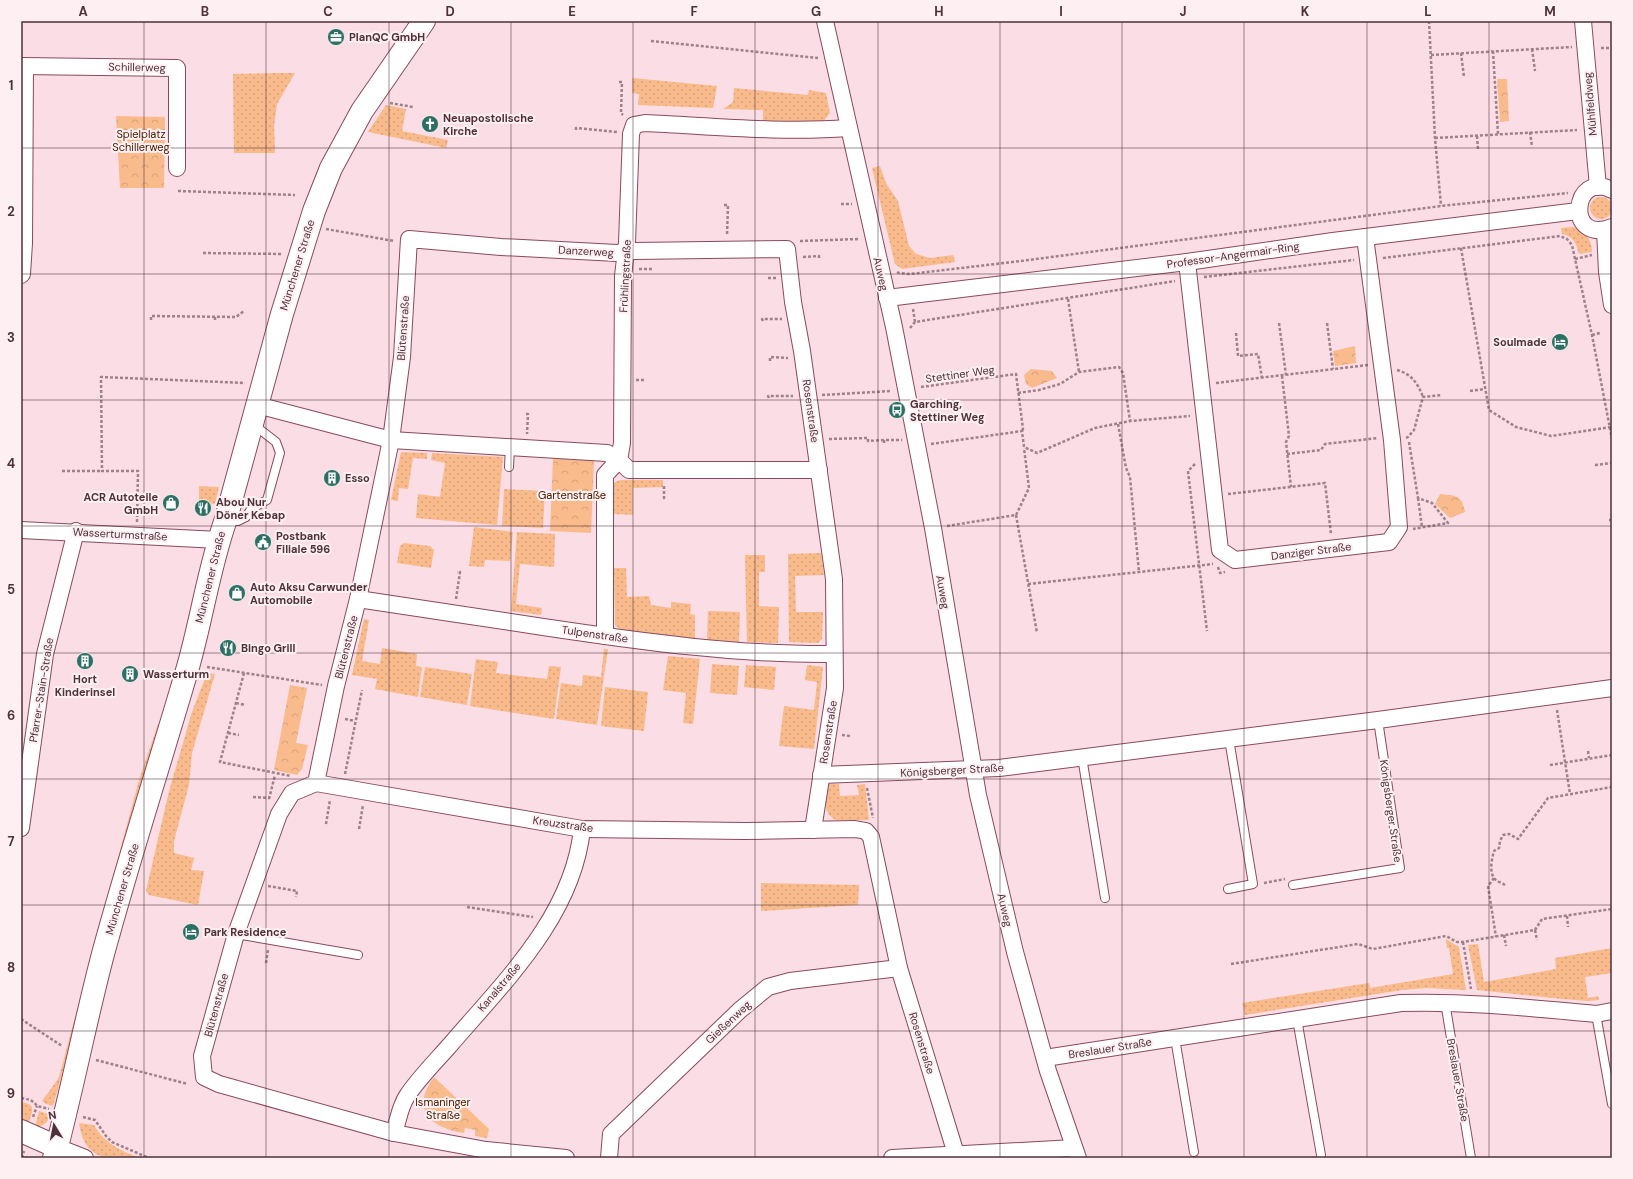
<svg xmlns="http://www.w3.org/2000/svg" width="1633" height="1179" font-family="'DM Sans',sans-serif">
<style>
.grass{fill:url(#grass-dots)}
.park{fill:url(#park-crowns)}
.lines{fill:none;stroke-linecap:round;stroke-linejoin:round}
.lane-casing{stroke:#884a5f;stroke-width:10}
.street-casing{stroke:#884a5f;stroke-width:18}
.secondary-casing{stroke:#884a5f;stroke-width:24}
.path{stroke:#9f818a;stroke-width:2.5;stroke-dasharray:3 2;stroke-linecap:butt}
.lane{stroke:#fff;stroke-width:8}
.street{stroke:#fff;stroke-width:16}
.secondary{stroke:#fff;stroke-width:22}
.grid{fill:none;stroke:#4e313a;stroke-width:1;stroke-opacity:0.55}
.labels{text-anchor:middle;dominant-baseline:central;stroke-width:4;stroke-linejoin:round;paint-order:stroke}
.poi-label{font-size:11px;font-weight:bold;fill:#4e313a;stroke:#feeff3;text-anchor:start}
.street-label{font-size:11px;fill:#4e313a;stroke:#feeff3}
.park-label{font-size:11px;fill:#442100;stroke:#feeff3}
.neatline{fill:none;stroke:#4e313a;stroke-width:1.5}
.grid-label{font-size:13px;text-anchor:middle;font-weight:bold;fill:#4e313a}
</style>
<defs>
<pattern id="grass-dots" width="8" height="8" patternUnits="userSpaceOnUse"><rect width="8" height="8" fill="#f9bb8b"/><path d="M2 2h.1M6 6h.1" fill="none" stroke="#d7a179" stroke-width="1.8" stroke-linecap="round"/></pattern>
<pattern id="park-crowns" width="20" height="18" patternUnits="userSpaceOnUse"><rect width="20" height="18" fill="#f9bb8b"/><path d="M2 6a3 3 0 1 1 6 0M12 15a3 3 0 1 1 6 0" fill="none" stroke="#d7a179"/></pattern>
</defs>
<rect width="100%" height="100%" fill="#fbdde5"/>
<g class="grass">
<polygon points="280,73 295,73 277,104 274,126 275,153 234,153 233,74"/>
<polygon points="632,78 717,86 713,108 638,105 639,94 632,93"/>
<polygon points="734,88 808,95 809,90 826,93 830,113 823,122 763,122 763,110 723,109 733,102"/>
<polygon points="386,105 406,109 402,131 448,140 446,148 368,132"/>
<polygon points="880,166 886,183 898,201 909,246 916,254 930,258 953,255 955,262 902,269 895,264 872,168"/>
<circle cx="1601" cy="208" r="11"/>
<path d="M1573,227C1585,231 1592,239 1592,252L1579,254C1576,243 1574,237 1562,234L1561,228Z"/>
<polygon points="401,452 427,453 427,459 413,458 408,489 399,488 398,501 391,500"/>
<polygon points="432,453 503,457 497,525 416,518 418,494 440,497 445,463 431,460"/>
<polygon points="621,480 663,480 663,487 633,488 633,515 613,514 613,484 615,482"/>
<polygon points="199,486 219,487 215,504 199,502"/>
<polygon points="504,489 545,491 543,528 502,526"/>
<polygon points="474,527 513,532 510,561 485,560 484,567 469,566"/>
<polygon points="517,532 555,534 554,567 520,564 516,604 542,608 541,615 511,611"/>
<polygon points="404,543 430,546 434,550 431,568 397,563 400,546"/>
<polygon points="821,553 824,575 795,576 796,612 823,612 822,639 818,643 789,642 788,554"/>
<polygon points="745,555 765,555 765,572 759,572 759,606 779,607 778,643 747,642"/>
<polygon points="614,568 626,568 627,597 649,596 651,605 671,608 671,602 691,604 690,614 695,615 695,639 621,630 615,625"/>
<polygon points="708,611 740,612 739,642 707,640"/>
<polygon points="364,619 369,620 362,661 380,664 382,648 417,654 416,666 422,667 418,697 375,689 377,679 352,675"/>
<polygon points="604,649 608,649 597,725 556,719 561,683 582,686 583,675 601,677"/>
<polygon points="668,656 700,659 693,724 683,723 686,693 663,690"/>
<polygon points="476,659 498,662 496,673 547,679 549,666 561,667 554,719 470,706"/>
<polygon points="712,664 739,666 737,695 710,693"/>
<polygon points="746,665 776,667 774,690 744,687"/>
<polygon points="807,665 823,667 814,749 779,746 784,706 814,710 817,682 805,680"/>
<polygon points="425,667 472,674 467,705 420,697"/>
<polygon points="207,673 215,674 192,753 189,785 174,841 174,853 194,858 191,870 204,871 198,905 149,895 146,891 169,791 192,712"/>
<polygon points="605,687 648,692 644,731 601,726"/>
<polygon points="162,722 53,1106 46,1104 42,1101 58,1079 60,1073 139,780 158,724"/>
<path d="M828,784H839L840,796L859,795L857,785L865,784L869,820H836C821,812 826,798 828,784Z"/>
<polygon points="761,883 859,885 858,905 761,911"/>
<polygon points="1446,939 1459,947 1466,990 1427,988 1402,990 1245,1015 1242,1003 1369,983 1370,988 1453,974 1449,948 1447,948"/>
<polygon points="1478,944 1484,982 1556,969 1555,958 1612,948 1612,973 1585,977 1588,998 1598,996 1599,1000 1588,1001 1562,999 1477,990 1468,945"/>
<path d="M21,1102C36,1104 33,1110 29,1122L21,1119Z"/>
<polygon points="39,1111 51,1115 46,1123 39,1127 35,1127"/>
<path d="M79,1123L94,1125C104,1143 121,1151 140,1158C108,1158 85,1163 79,1123Z"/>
</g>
<g class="park">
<polygon points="1497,79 1507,79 1509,121 1500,122"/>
<polygon points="116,116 165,117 164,188 120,188"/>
<polygon points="1355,346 1356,363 1335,366 1333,351"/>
<polygon points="1031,369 1052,371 1057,378 1032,388 1026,384 1024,375"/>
<polygon points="553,458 594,459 591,533 550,531"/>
<path d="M1440,494C1455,496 1462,494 1465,512L1450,518L1435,504Z"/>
<polygon points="290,685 307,688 296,743 308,745 302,769 297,775 274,770"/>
<path d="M434,1077L489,1129L487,1138L475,1136V1130L465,1128L464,1133C431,1128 410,1109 434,1077Z"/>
</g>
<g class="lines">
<g class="lane-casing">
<g id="lane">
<polyline points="509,467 510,447"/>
<polyline points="226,519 238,521 246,517 251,509 267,500 280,453 276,442 254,425"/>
<polyline points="1082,757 1105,898"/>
<polyline points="1293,885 1400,868 1378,720"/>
<polyline points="1228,889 1253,884 1229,739"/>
<polyline points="236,934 358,955"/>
<polyline points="1445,1002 1471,1158"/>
<polyline points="1596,1014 1612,1104"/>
<polyline points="1297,1019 1321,1155"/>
<polyline points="1175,1038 1194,1152"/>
</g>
</g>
<g class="street-casing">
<g id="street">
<polyline points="825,21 894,327 933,528 978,795 1015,952 1048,1071 1078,1158"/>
<polyline points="1583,21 1598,187"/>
<polyline points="21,66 177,68 177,168"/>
<path d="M1612,190C1572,169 1565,246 1612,227"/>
<polyline points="1605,230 1607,272 1612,305"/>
<polyline points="1187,262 1220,550 1235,560 1389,542 1399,527 1392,440 1365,237"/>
<polyline points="21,275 22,274 24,243 25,66"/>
<polyline points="887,298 1187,262 1333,241 1578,211"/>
<polyline points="257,405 391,440 607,453 619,460 629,470 819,470"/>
<polyline points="21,530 219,540"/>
<path d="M358,599C422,609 486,618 550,628C644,642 739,655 834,654"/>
<path d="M605,636V475L619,460L622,443L623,276L627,242L631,134L634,125L645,123C712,126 781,133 848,128"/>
<polyline points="821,775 999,768 1378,720 1612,688"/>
<polyline points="316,783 582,829 745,831 855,829 866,831 871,837 899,968 956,1154"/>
<polyline points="21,828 45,654 76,531"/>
<path d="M1045,1058L1401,1003C1467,1001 1530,1008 1596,1014L1612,1011"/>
<path d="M394,1133C398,1121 400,1106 407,1096C418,1079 437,1060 450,1045C504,982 573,916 582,829"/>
<polyline points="57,1147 85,1158"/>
<polyline points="566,1158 486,1150 394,1133 219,1084 204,1077 202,1056 236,934 279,814 292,793 316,783 336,686 358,599 391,440 402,357 409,239 501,247 617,253 634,251 787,249 793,302 802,351 834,579 835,688 813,830"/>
<polyline points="609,1158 611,1134 740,1010 768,987 790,981 899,968"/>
<polyline points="892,1158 1074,1148"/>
</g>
</g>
<g class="secondary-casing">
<g id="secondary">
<polyline points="21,1131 57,1147"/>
<path d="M54,1158C72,1091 85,1022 103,954C129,858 160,763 188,667C202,618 209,567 226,519L282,314L314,211L331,168L362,111L424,21"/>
</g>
</g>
<g class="path">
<polyline points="1429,21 1435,138 1441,206"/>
<polyline points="651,41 818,58"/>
<polyline points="1601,48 1612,48"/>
<polyline points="1532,49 1535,71"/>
<polyline points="1493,51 1498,134"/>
<polyline points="1461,53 1464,77"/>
<polyline points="1431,55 1572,47"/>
<polyline points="619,82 622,82 621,113 623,115"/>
<polyline points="390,103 413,107"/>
<polyline points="576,130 576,128 617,132"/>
<polyline points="1530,132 1532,147"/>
<polyline points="1477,136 1478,149"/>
<polyline points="1435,138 1577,130"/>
<polyline points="178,191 295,195"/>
<polyline points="841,204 852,204"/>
<polyline points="724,205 728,205 727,235"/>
<polyline points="326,229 394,241"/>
<polyline points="800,241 859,239"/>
<polyline points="1461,248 1489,410 1516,427 1551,436 1611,427"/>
<polyline points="203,253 283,254"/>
<polyline points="803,257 819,256 819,259"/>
<polyline points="1383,258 1560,236 1567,239 1572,245 1575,259 1592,335 1612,439"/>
<polyline points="1575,259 1592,255"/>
<polyline points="639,269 652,269 652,271"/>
<polyline points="897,272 899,273 910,274 1021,261 1441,206 1568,193"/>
<polyline points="1204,277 1354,260"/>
<polyline points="768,278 776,278"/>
<polyline points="1068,299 1079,372"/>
<polyline points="913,309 915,322"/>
<polyline points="215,317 215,321"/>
<polyline points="151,320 151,316 236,317 244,311"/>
<polyline points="763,321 762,319 782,319"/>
<polyline points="1279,323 1286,375"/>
<polyline points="1327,323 1333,369"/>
<polyline points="910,328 915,322 1175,281"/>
<polyline points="1236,333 1238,356 1258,354 1262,378"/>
<polyline points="1592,335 1600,333"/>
<polyline points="770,361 770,357 788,358"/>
<path d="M1397,370C1412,374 1418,384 1423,397"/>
<polyline points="1282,376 1289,436 1286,442 1291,487"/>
<polyline points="636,380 646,380"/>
<polyline points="1216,383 1368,365"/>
<polyline points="921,387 1016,374 1023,429 1022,431"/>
<polyline points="1470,391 1485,389"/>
<polyline points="1018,393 1039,390 1060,384 1079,372 1119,367 1123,373 1130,421"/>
<polyline points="822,395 891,391"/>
<polyline points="769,398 768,396 793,396"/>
<polyline points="526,414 528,414 527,434"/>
<polyline points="1118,424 1126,468 1130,477 1139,572"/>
<polyline points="1406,438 1408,437 1414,430 1423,397 1442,395"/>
<polyline points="829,439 868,438 868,441 884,440"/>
<polyline points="1409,442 1418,498 1432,503 1448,523 1413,529"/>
<polyline points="884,443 884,440 902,440"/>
<polyline points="931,444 1022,431 1024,447 1037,453 1095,428 1130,421 1190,416"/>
<polyline points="1287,454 1321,450 1325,444 1378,438"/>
<polyline points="1195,464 1188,471 1207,631"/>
<polyline points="1595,465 1612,463"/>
<polyline points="62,471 102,471"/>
<polyline points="1228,494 1325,483 1331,534"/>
<polyline points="663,498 664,498 664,484"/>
<polyline points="1418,498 1422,527"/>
<polyline points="1016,515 1037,633"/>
<polyline points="1609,520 1612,520"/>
<polyline points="137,522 138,471 102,471 101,377 245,383"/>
<polyline points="947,526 1016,515 1029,488 1024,448"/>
<polyline points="1218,567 1220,573 1225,572"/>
<polyline points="1028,584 1213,564"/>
<polyline points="456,599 460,572 457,572"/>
<polyline points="207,667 322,685"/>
<polyline points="244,673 220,762 291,776"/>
<polyline points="236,703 245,705"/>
<polyline points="1557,710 1570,794"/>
<polyline points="345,719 355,721"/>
<polyline points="228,733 239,735"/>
<polyline points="842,735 850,736"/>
<polyline points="1588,751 1589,758"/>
<polyline points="1550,765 1612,755"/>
<polyline points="345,774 362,690"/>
<polyline points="867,788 873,818"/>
<polyline points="253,797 270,798"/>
<polyline points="269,799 275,775"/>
<polyline points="326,824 330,800"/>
<polyline points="359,829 363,805"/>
<polyline points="1494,878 1488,886 1496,937"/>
<polyline points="1264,883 1285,879"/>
<path d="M1505,885C1502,883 1496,881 1494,878C1489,871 1492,858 1494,851L1499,848L1500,841L1503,835L1509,834L1518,839L1548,798L1612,787"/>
<polyline points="268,886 297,891 296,897"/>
<polyline points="467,907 533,917"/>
<polyline points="1567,916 1568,927"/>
<polyline points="1535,930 1537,940"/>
<polyline points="1504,935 1506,946"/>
<polyline points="1463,942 1471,989"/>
<polyline points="266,963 268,950"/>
<polyline points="1231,964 1358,944 1373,949 1446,936 1457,942 1463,942 1535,930 1542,919 1612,909"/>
<polyline points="21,1019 62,1046"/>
<polyline points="96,1060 188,1084"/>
<path d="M21,1098C28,1099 33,1100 37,1106L49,1109"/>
<polyline points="33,1117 37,1106"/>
<polyline points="83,1117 95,1120 106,1136 112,1142 149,1158"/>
<polyline points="22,1158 24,1151"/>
</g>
<use href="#lane" class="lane"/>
<use href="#street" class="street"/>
<use href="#secondary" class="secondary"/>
</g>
<path class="grid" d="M144,21V1158M266,21V1158M389,21V1158M511,21V1158M633,21V1158M755,21V1158M878,21V1158M1000,21V1158M1122,21V1158M1244,21V1158M1367,21V1158M1489,21V1158M21,148H1612M21,274H1612M21,400H1612M21,526H1612M21,653H1612M21,779H1612M21,905H1612M21,1031H1612"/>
<defs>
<g id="office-disc" transform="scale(0.9)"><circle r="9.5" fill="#2c7064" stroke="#feeff3"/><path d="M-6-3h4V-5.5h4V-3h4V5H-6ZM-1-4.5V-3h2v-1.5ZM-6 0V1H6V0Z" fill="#fff"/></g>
<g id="church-disc" transform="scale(0.9)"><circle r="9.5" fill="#2c7064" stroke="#feeff3"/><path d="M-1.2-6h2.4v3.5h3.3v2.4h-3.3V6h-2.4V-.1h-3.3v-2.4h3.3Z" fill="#fff"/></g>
<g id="hotel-disc" transform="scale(0.9)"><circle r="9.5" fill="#2c7064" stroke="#feeff3"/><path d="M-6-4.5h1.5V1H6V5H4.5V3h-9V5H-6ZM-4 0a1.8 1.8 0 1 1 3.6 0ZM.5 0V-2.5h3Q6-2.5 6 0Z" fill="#fff"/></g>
<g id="bus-disc" transform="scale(0.9)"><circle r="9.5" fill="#2c7064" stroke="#feeff3"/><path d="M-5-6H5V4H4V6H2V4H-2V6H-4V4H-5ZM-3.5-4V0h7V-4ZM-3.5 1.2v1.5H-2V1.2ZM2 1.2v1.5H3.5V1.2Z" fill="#fff"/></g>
<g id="building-disc" transform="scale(0.9)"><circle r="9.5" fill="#2c7064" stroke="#feeff3"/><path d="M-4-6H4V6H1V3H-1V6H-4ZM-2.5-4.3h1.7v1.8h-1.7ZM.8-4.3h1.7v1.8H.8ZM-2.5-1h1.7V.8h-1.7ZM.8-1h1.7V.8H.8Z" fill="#fff"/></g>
<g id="shop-disc" transform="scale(0.9)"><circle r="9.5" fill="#2c7064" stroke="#feeff3"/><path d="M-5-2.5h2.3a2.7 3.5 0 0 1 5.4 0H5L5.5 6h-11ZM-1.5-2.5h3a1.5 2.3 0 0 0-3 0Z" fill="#fff"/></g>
<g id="restaurant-disc" transform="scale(0.9)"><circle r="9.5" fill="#2c7064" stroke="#feeff3"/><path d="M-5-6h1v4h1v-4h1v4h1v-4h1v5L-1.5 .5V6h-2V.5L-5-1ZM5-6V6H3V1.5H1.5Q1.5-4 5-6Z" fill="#fff"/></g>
<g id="civic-disc" transform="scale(0.9)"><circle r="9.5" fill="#2c7064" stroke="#feeff3"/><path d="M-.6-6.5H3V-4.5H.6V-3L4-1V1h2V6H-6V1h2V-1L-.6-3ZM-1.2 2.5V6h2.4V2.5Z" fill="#fff"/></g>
</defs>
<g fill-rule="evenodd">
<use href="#office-disc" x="336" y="37"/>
<use href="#church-disc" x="430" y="124"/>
<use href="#hotel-disc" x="1560" y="342"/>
<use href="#bus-disc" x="897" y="410"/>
<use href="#building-disc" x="332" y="478"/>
<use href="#shop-disc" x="171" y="503"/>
<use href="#restaurant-disc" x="203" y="508"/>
<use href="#civic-disc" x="263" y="542"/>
<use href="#shop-disc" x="237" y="593"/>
<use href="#restaurant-disc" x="228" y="648"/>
<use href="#building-disc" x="85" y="661"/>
<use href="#building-disc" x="130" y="674"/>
<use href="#hotel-disc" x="191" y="932"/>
</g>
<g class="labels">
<g class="poi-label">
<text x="349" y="37">PlanQC GmbH</text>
<text x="443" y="118">Neuapostolische<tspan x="443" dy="13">Kirche</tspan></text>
<text x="1547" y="342" text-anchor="end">Soulmade</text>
<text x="910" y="404">Garching,<tspan x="910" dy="13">Stettiner Weg</tspan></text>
<text x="345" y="478">Esso</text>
<text x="158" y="497" text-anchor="end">ACR Autoteile<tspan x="158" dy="13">GmbH</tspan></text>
<text x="216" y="502">Abou Nur<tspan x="216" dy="13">Döner Kebap</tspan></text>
<text x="276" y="536">Postbank<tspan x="276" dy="13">Filiale 596</tspan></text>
<text x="250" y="587">Auto Aksu Carwunder<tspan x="250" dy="13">Automobile</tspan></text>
<text x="241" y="648">Bingo Grill</text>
<text x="143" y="674">Wasserturm</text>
<text x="85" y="679" text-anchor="middle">Hort<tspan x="85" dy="13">Kinderinsel</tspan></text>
<text x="204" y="932">Park Residence</text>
</g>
<g class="street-label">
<text transform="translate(137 67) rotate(1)">Schillerweg</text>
<text transform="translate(1590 104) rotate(-95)">Mühlfeldweg</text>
<text transform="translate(586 251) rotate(3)">Danzerweg</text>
<text transform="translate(1233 255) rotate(-8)">Professor-Angermair-Ring</text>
<text transform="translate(297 265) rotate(-73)">Münchener Straße</text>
<text transform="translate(881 274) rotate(77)">Auweg</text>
<text transform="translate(625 276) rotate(-87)">Frühlingstraße</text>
<text transform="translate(403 328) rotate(-86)">Blütenstraße</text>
<text transform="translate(960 374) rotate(-8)">Stettiner Weg</text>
<text transform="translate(811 411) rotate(82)">Rosenstraße</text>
<text transform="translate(120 534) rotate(3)">Wasserturmstraße</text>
<text transform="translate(1311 551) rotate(-7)">Danziger Straße</text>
<text transform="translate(210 577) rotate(-76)">Münchener Straße</text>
<text transform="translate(943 592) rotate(80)">Auweg</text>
<text transform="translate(595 634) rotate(8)">Tulpenstraße</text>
<text transform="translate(346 647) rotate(-76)">Blütenstraße</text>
<text transform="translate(41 690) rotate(-81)">Pfarrer-Stain-Straße</text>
<text transform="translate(828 732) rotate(-81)">Rosenstraße</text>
<text transform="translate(952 770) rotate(-3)">Königsberger Straße</text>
<text transform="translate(1391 811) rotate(82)">Königsberger Straße</text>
<text transform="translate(563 824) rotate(8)">Kreuzstraße</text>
<text transform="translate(122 889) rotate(-74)">Münchener Straße</text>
<text transform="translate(1005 910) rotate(77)">Auweg</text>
<text transform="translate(499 987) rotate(-50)">Kanalstraße</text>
<text transform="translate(216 1005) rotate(-75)">Blütenstraße</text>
<text transform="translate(728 1022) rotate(-43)">Gießenweg</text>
<text transform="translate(922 1043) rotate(73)">Rosenstraße</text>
<text transform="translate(1110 1048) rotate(-9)">Breslauer Straße</text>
<text transform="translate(1458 1080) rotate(80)">Breslauer Straße</text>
</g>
<g class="park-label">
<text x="141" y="134">Spielplatz<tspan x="141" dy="13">Schillerweg</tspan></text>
<text x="572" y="495">Gartenstraße</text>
<text x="443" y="1102">Ismaninger<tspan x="443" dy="13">Straße</tspan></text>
</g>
</g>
<rect width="1633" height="1179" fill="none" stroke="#feeff3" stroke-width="44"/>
<g transform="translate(54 1125) rotate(350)" stroke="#feeff3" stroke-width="3" paint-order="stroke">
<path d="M0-3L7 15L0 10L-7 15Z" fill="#4e313a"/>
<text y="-6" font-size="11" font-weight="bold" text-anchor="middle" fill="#4e313a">N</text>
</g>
<rect x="22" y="22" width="1589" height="1135" class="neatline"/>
<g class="grid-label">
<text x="83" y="16">A</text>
<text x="205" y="16">B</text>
<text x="328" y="16">C</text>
<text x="450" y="16">D</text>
<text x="572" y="16">E</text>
<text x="694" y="16">F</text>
<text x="816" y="16">G</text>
<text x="939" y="16">H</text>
<text x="1061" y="16">I</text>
<text x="1183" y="16">J</text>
<text x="1305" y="16">K</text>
<text x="1428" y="16">L</text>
<text x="1550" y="16">M</text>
<text x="11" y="90">1</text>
<text x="11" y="216">2</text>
<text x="11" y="342">3</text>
<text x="11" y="468">4</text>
<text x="11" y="594">5</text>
<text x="11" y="720">6</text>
<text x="11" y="846">7</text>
<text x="11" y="972">8</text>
<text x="11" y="1098">9</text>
</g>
</svg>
